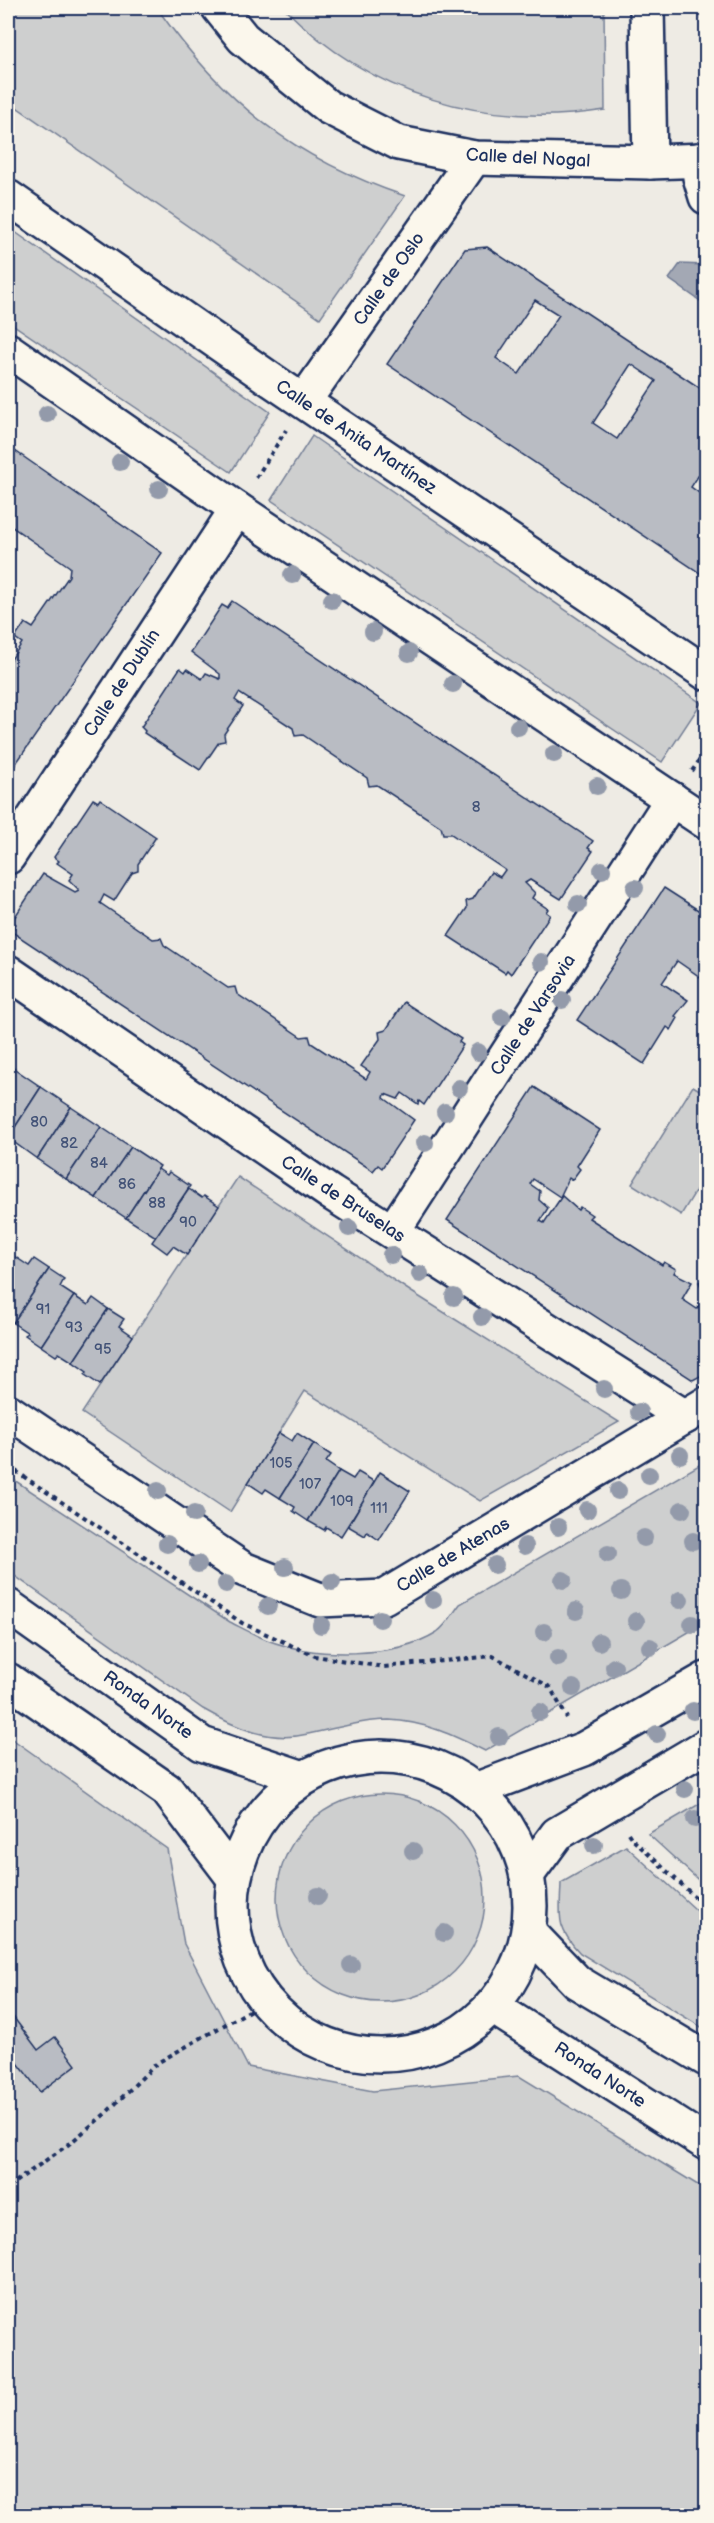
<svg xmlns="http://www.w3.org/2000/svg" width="714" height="2523" font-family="'Balsamiq Sans',sans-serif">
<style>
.green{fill:#cecfcf;stroke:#747f96;stroke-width:1.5}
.water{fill:#a3a8b4;stroke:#6d7892;stroke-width:1.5}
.building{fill:#b9bcc3;stroke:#1b2f5e;stroke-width:1.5;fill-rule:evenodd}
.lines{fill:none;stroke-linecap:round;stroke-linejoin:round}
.minor-casing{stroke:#1b2f5e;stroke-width:38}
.major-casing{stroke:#1b2f5e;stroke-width:38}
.path{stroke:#1b2f5e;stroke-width:4;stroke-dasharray:4.5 4.5;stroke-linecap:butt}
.minor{stroke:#fbf7ec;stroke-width:33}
.major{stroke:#fbf7ec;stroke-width:33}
.tree{fill:#939aaa}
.labels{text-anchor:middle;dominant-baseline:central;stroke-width:6;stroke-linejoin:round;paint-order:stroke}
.number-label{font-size:15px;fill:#425277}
.street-label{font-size:18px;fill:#1b2f5e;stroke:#fbf7ec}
</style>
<rect width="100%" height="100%" fill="#eeebe4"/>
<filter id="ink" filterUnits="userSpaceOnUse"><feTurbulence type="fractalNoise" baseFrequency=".0167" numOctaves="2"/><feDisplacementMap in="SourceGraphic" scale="12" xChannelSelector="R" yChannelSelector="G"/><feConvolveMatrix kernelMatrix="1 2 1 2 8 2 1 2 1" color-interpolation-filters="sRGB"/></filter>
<g filter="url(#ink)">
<g class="green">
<path d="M8,8H157C223,102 294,159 405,196L320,318L8,101Z"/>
<path d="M284,8H604L605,110C484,129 371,96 284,8Z"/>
<polygon points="8,227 270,412 231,472 8,321"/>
<polygon points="312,436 701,703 662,762 271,500"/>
<polygon points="693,1086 706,1094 706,1174 681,1215 632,1184"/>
<polygon points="238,1177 410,1291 619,1422 480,1501 305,1391 230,1512 82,1413"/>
<path d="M706,1461V1622L485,1751C455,1736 424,1721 389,1720C361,1720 335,1729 308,1734C270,1743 236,1728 203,1709L8,1571V1476L230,1622C242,1628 255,1635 267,1640C314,1658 394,1659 437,1632C446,1626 454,1612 460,1604Z"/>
<polygon points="8,1736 167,1849 184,1944 248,2067 373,2091 519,2076 706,2190 706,2515 8,2515"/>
<circle cx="381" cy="1898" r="104"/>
<polygon points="706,1800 706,1887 648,1834"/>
<path d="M626,1846L706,1919V2030L580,1953C555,1926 560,1917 561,1883Z"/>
</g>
<polygon class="water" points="680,264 706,265 706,305 669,279"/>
<g class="building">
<polygon points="702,8 706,8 706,66 703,66"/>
<path d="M487,247L706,392V464L691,487L706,498V577L387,364L465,249ZM535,300L559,315L519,374L496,358ZM631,364L656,381L617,439L593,423Z"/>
<polygon points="8,446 162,553 8,775 8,664 22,643 15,638 25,623 33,628 69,576 70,567 8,524"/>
<polygon points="232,601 593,841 588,848 593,851 561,899 530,880 525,883 535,893 532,898 548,909 546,912 550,915 511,974 507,970 505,973 448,936 467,908 466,901 473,899 491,872 500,877 505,870 451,834 443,834 441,827 377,785 369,786 367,778 303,735 295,736 293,728 239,693 235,700 243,706 224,734 225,741 219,742 200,770 144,733 145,731 141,727 180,668 185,672 187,669 202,679 206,673 220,679 220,674 191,652 222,605 227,608"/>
<polygon points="93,799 98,802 100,799 156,837 138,864 138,871 132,873 114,901 104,895 100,903 153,939 161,938 164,945 228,988 235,987 237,994 301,1037 309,1036 311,1043 366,1079 370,1072 361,1066 380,1039 379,1032 386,1030 404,1002 461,1039 459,1042 463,1045 424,1105 419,1101 418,1104 402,1093 398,1099 385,1094 384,1098 414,1120 382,1168 378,1165 373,1171 12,932 16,924 12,921 43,874 75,892 79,890 69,880 73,874 57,863 59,861 54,857"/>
<polygon points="664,888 706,915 706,981 677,961 662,983 688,1000 675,1016 678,1018 671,1030 667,1027 644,1064 577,1020"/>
<polygon points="12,1067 41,1087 8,1138 8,1074"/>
<polygon points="41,1087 71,1107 37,1159 8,1138"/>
<polygon points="534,1087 600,1130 577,1166 580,1169 572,1180 569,1178 560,1197 533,1179 530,1184 540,1191 539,1200 548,1208 540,1221 544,1223 562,1196 578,1210 580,1207 592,1215 589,1218 662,1265 664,1262 676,1269 674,1273 692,1282 682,1299 697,1309 702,1301 706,1304 706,1373 693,1380 447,1220"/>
<polygon points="71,1107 101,1127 66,1179 37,1159"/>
<polygon points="101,1127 131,1147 96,1198 66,1179"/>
<polygon points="131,1147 160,1166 126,1218 96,1198"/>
<polygon points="158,1169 167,1175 169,1172 190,1186 156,1237 126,1218"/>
<polygon points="189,1189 202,1198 204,1196 219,1206 187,1255 173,1246 167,1253 152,1242"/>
<polygon points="8,1252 14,1256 8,1267"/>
<polygon points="14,1256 29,1266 34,1259 49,1269 13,1323 8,1319 8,1267"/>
<polygon points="49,1269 64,1279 60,1287 74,1296 41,1346 25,1335 28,1333 13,1323"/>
<polygon points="706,1278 706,1297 699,1282"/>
<polygon points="74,1296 88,1305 93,1298 108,1309 73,1362 59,1353 56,1356 41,1346"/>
<polygon points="108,1309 124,1319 119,1326 133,1336 100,1385 85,1375 87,1372 73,1362"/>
<polygon points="279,1433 292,1441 297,1433 314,1444 280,1498 266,1489 263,1493 248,1483"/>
<polygon points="314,1444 331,1455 326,1462 339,1471 308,1521 293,1511 295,1507 280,1498"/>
<polygon points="339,1471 353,1479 358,1472 375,1482 341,1536 326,1527 324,1530 308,1521"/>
<polygon points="380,1472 410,1491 379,1540 367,1532 365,1536 348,1526"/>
<polygon points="8,2010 38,2050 55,2037 76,2065 40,2092 8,2050"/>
</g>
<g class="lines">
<g class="minor-casing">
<g id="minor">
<polyline points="219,8 243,38 328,107 399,143 474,158 650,162 706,160"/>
<polyline points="647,8 650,162"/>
<polyline points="698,160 700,177 706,197"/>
<polyline points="304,401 474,158"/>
<polyline points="8,857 237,509"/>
<polyline points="8,972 331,1193 685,1417"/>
<polyline points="393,1231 672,799"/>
<polyline points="8,1411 243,1569 320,1600 384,1597 706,1404"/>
</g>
</g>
<g class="major-casing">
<g id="major">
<polyline points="8,197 270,379 706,673"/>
<polyline points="8,350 237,509 706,822"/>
<polyline points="8,1606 202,1744 303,1778"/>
<polyline points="8,1680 167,1790 233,1877"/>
<circle cx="381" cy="1906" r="149"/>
<polyline points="475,1790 584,1749 706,1679"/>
<polyline points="527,1875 557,1834 706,1746"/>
<polyline points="529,1932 577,1982 706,2059"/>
<polyline points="493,2007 706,2143"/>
</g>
</g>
<g class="path">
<polyline points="256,478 286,430"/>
<polyline points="692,771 706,751"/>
<polyline points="8,1466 242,1623 315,1656 384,1667 493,1656 550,1687 567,1718"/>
<polyline points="628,1833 632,1839 706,1907"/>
<polyline points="8,2187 69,2144 105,2114 157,2063 265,2002"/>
</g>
<use href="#minor" class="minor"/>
<use href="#major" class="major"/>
</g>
<g class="tree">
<circle cx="47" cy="414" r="9"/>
<circle cx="120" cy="462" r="9"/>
<circle cx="159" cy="489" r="9"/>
<circle cx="292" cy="575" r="9"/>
<circle cx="332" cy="600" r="9"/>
<circle cx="373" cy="632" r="9"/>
<circle cx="409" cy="653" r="9"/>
<circle cx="453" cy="684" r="9"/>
<circle cx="518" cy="727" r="9"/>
<circle cx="554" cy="754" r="9"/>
<circle cx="597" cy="786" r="9"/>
<circle cx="602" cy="870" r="9"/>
<circle cx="635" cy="888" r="9"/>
<circle cx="578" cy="904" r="9"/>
<circle cx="541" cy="962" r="9"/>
<circle cx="562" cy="1000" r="9"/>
<circle cx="502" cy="1017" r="9"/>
<circle cx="478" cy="1052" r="9"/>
<circle cx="459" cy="1088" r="9"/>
<circle cx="445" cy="1112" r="9"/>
<circle cx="425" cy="1143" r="9"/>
<circle cx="349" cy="1228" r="9"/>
<circle cx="391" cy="1255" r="9"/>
<circle cx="420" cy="1274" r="9"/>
<circle cx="454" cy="1297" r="9"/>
<circle cx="482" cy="1317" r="9"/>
<circle cx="604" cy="1389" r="9"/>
<circle cx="639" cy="1412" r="9"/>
<circle cx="680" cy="1455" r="9"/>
<circle cx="649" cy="1475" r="9"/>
<circle cx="158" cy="1491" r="9"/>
<circle cx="618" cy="1491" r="9"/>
<circle cx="587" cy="1510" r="9"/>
<circle cx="682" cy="1510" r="9"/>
<circle cx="194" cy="1514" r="9"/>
<circle cx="558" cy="1527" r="9"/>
<circle cx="644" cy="1538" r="9"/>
<circle cx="693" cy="1541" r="9"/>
<circle cx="167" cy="1544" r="9"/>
<circle cx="525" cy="1546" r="9"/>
<circle cx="608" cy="1554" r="9"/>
<circle cx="198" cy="1564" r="9"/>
<circle cx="495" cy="1565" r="9"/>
<circle cx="285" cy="1567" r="9"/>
<circle cx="563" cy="1580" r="9"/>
<circle cx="332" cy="1582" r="9"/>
<circle cx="226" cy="1584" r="9"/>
<circle cx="621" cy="1591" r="9"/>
<circle cx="433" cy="1600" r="9"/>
<circle cx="680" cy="1600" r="9"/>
<circle cx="268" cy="1606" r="9"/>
<circle cx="576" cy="1611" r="9"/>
<circle cx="380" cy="1619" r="9"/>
<circle cx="636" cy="1621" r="9"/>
<circle cx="692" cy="1624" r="9"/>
<circle cx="321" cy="1625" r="9"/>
<circle cx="544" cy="1632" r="9"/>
<circle cx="599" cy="1642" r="9"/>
<circle cx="650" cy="1647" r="9"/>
<circle cx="558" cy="1658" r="9"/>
<circle cx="614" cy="1667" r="9"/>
<circle cx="573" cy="1688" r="9"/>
<circle cx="693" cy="1711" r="9"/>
<circle cx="540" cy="1712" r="9"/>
<circle cx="657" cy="1734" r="9"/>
<circle cx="499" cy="1737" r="9"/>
<circle cx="685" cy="1789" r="9"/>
<circle cx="695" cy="1819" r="9"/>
<circle cx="594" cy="1845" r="9"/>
<circle cx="413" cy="1851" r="9"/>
<circle cx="318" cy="1896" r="9"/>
<circle cx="444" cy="1933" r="9"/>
<circle cx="351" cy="1965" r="9"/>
</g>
</g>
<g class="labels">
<g class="number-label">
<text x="476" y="807">8</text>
<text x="39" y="1122">80</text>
<text x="69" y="1143">82</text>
<text x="99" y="1163">84</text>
<text x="127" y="1184">86</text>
<text x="157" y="1203">88</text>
<text x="188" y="1222">90</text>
<text x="43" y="1309">91</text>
<text x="74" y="1327">93</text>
<text x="103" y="1349">95</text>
<text x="281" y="1463">105</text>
<text x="310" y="1484">107</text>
<text x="342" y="1501">109</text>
<text x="379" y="1508">111</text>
</g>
<g class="street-label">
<text transform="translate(528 158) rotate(3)">Calle del Nogal</text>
<text transform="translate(389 279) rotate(-55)">Calle de Oslo</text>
<text transform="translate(356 437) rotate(34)">Calle de Anita Martínez</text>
<text transform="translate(122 683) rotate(-57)">Calle de Dublín</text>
<text transform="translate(533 1015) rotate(-57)">Calle de Varsovia</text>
<text transform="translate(343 1199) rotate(33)">Calle de Bruselas</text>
<text transform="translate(453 1555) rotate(-31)">Calle de Atenas</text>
<text transform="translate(148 1705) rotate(35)">Ronda Norte</text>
<text transform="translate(600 2075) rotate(33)">Ronda Norte</text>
</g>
</g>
<rect width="714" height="2523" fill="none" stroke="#fbf7ec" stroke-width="30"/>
<rect x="15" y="15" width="684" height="2493" fill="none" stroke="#1b2f5e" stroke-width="2" filter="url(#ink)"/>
</svg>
